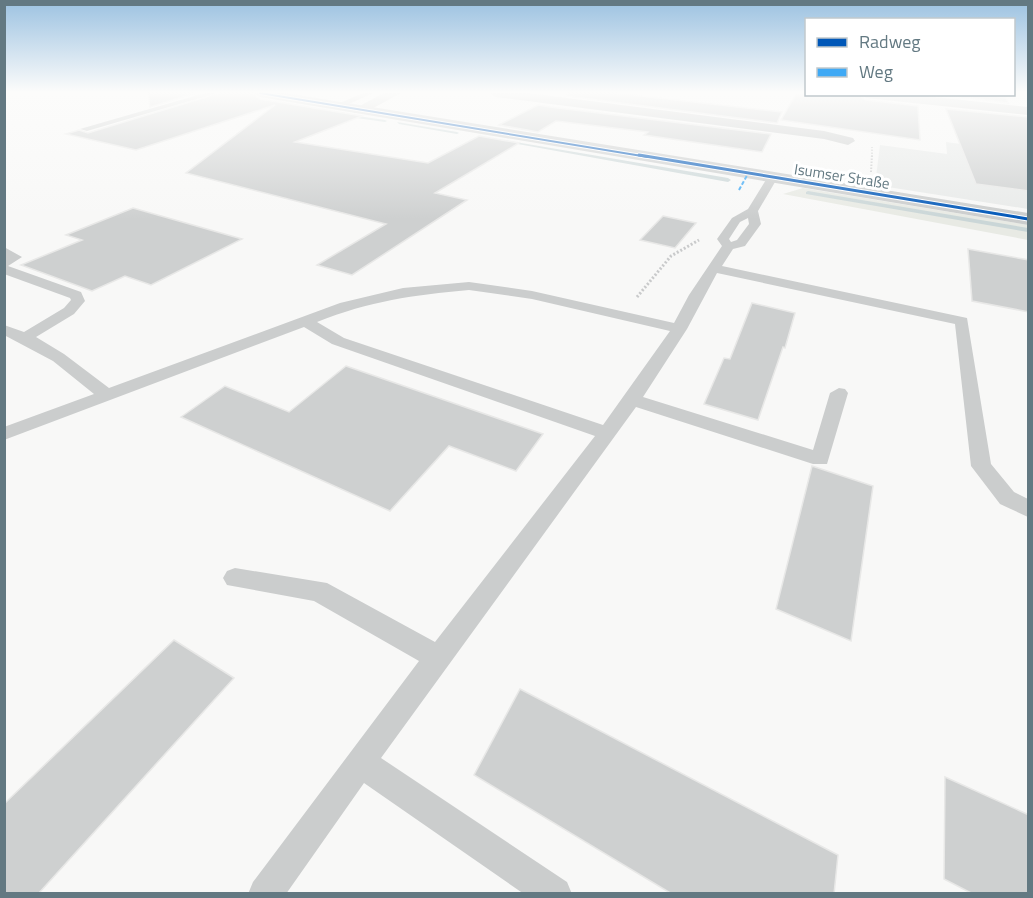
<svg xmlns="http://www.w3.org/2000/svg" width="1033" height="898" font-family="'Titillium Web',sans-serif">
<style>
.built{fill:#e8eae9}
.green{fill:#e8eae4}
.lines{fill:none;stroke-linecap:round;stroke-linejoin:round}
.stream{fill:#cad6d7;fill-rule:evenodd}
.building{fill:#ced0d0;stroke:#e8e8e7;stroke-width:1.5}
.path-far2{stroke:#c9cacb;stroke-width:1.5;stroke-dasharray:1.5 1.5;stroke-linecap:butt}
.path-far1{stroke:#c9cacb;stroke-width:2;stroke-dasharray:1.5 1.5;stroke-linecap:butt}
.path{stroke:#c9cacb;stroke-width:3;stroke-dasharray:2 2;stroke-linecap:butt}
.service{fill:#cbcdcd;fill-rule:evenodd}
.minor{fill:#cbcdcd;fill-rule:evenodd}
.tertiary{fill:#cbcdcd;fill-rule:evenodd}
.quiet{stroke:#3fa9f5;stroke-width:2;stroke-dasharray:4 2;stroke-linecap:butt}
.cycleway-far1-casing{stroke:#fff;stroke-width:4}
.cycleway-casing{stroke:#fff;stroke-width:5}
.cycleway-far1{stroke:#0057b8;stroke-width:2}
.cycleway{stroke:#0057b8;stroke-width:3}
.labels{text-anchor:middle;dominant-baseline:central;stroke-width:6;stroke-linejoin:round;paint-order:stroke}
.far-street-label{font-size:15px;fill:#637982;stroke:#fff}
</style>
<rect width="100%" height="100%" fill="#f8f8f7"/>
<polygon class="built" points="946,142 1028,153 1028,209 875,185 880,145 947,154"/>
<polygon class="green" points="803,188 1028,225 1028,240 783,194"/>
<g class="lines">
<g class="stream">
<polygon points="344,114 385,120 387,121 385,122 342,116"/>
<polygon points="397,122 457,132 459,133 457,134 399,124"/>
<polygon points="504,140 728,178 731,180 728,182 506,142"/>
<polygon points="808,191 1028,228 1028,232 806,194 806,192"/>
</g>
</g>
<g class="building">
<polygon points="148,93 196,93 150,107"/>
<polygon points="219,93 252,93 260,99 362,116 295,142 428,163 479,136 519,143 435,193 467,200 352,275 317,265 386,224 186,173 275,105 136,150 66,134 79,130 88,133"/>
<polygon points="569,93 615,93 782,112 777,123 566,96"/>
<polygon points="796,94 858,94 866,100 918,106 920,140 781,120"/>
<polygon points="940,94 985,94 1006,98 1008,103"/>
<polygon points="538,105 550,107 771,134 762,152 644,135 648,132 556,121 538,132 499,125"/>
<polygon points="946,109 1029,117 1029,191 976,184"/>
<polygon points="133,208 242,239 151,285 125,276 92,291 21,265 82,240 66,235"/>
<polygon points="663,216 696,223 675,248 640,240"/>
<polygon points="968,249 1029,260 1029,312 972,301"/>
<polygon points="752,303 795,313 785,348 783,347 758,420 704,404 724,358 730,359"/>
<polygon points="346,366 543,434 516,471 449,446 390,511 181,417 225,386 289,412"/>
<polygon points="812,466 873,486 851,641 776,609"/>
<polygon points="174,640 234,678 38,894 4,894 4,804"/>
<polygon points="520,689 838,855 834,894 672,894 474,775"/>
<polygon points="945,777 1029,815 1029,894 973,894 944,879"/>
</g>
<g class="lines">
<polyline class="path-far2" points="872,157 872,147"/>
<polyline class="path-far1" points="871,172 872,155"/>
<polyline class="path" points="637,297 671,256 699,240"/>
<g class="service">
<polygon points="205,93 217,93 87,131 80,129"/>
<polygon points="363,93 373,93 340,108 333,106"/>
<path d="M773,174L778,177L758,211L761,224L745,246L733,249L722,266L967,318L991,464L1014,492L1028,499V517L1000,504L971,466L955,324L717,273L687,329L643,397L813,450L830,393L839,388L845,389L848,393L827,464H813L636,407L381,758L567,882L572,894H524L364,783L286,894H248L253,882L419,661L314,601L227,585L223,578L227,571L235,568L327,583L435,642L595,436L332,344L304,327L4,440V427L94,394L53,361L4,335V325L24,332L64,308L71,300L70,298L4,274V247L22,257L8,266L81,292L85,301L74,314L36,337L64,354L109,388L340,303L403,288L469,282L532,291L674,323L689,295L722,246L717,239L732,218L748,209L769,175ZM748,218L749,224L737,240L731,242L729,239L740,222ZM469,290L532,299L670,331L603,425L344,338L317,322C370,301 413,295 469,290Z"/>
</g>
<g class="minor">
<polygon points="384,93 401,93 364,113 354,113 352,110"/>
<polygon points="490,93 528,93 824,131 853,138 855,141 848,145 824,139 496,97"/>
<polygon points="860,94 906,94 1028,107 1028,115 866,98"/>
</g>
<polygon class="tertiary" points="254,93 285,93 1028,213 1028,225 260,97"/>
<polyline class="quiet" points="739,190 750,170"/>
<g class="cycleway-far1-casing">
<polyline id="cycleway-far1" points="260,93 648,157"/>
</g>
<g class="cycleway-casing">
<polyline id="cycleway" points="639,155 1028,219"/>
</g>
<use href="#cycleway-far1" class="cycleway-far1"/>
<use href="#cycleway" class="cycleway"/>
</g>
<linearGradient id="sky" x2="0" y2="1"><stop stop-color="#9cc2e1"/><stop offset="0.42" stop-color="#fcfcfb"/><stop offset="1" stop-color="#fcfcfb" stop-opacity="0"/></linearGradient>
<rect width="1033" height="219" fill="url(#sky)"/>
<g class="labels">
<g class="far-street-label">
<text transform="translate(842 176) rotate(9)">Isumser Straße</text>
</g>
</g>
<rect width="1033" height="898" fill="none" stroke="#637982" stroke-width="12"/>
<rect x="805" y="18" width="210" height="78" fill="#ffffff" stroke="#c1c9cd" stroke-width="1.5"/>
<rect x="817" y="38" width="30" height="9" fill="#0057b8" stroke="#c1c9cd" stroke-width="1.5"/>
<text x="859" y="48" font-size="18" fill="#637982">Radweg</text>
<rect x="817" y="68" width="30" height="9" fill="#3fa9f5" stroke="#c1c9cd" stroke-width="1.5"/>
<text x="859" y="78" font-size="18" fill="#637982">Weg</text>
</svg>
